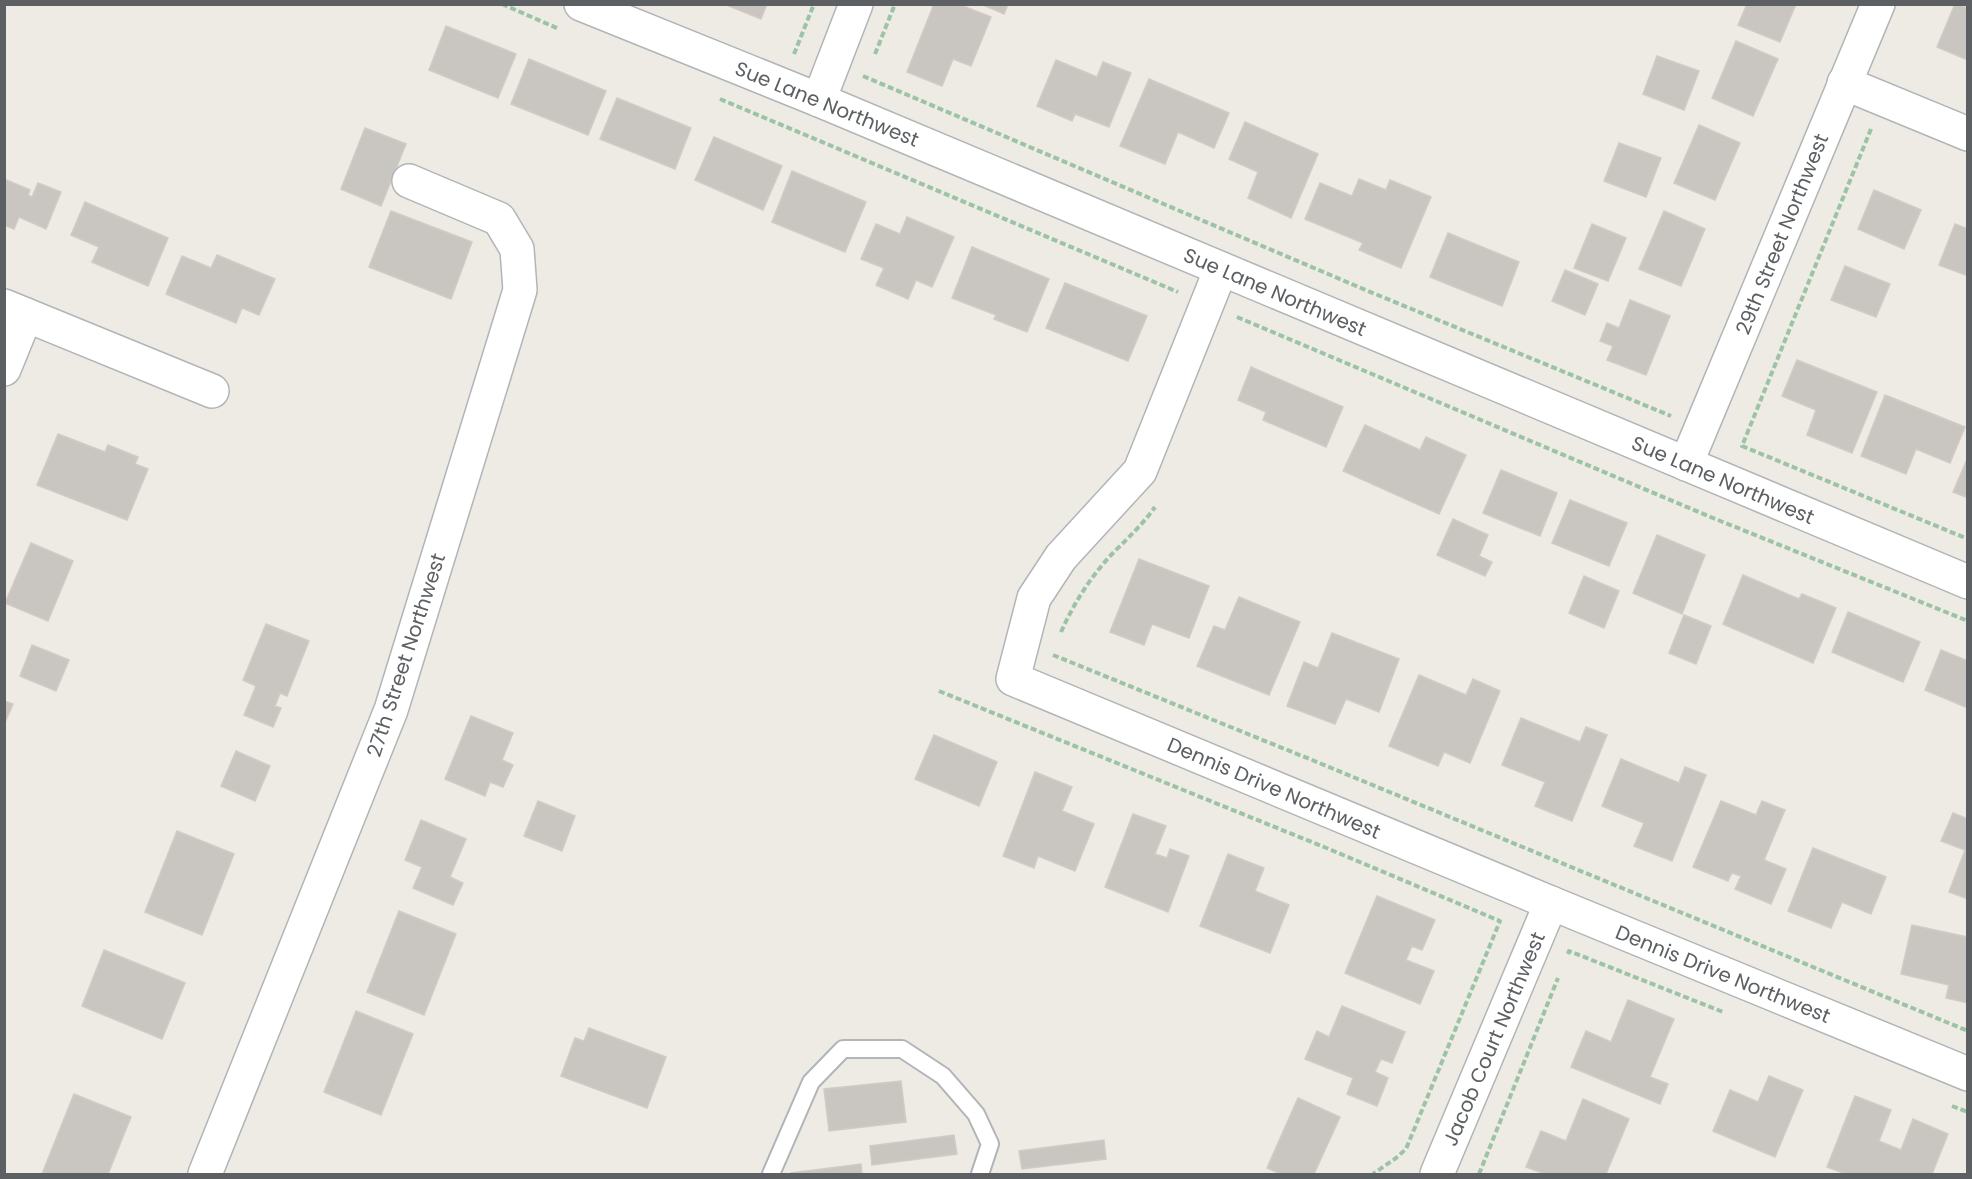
<svg xmlns="http://www.w3.org/2000/svg" width="1972" height="1179" font-family="Poppins,sans-serif">
<style>
.building{fill:#c9c5c1;stroke:#d1ccc3;stroke-width:1.5}
.lines{fill:none;stroke-linecap:round;stroke-linejoin:round}
.lane-casing{stroke:#b1b5b8;stroke-width:20}
.street-casing{stroke:#b1b5b8;stroke-width:36}
.path{stroke:#9cc3a5;stroke-width:4;stroke-dasharray:6 3;stroke-linecap:butt}
.lane{stroke:#fff;stroke-width:16}
.street{stroke:#fff;stroke-width:33}
.labels{text-anchor:middle;dominant-baseline:central;stroke-width:4.5;stroke-linejoin:round;paint-order:stroke}
.street-label{font-size:20px;fill:#5c6063;stroke:#fff}
</style>
<rect width="100%" height="100%" fill="#edebe4"/>
<g class="building">
<polygon points="724,4 767,4 761,19"/>
<polygon points="934,4 958,4 991,17 971,66 953,59 942,86 907,72"/>
<polygon points="981,4 1008,4 1004,14"/>
<polygon points="1747,4 1796,4 1780,42 1738,25"/>
<polygon points="1955,4 1968,8 1968,60 1937,47"/>
<polygon points="446,26 516,54 498,98 429,70"/>
<polygon points="1736,41 1778,59 1753,116 1712,98"/>
<polygon points="1657,56 1699,71 1684,110 1643,94"/>
<polygon points="529,59 606,91 588,135 511,104"/>
<polygon points="1056,60 1097,77 1103,62 1131,73 1109,127 1075,114 1072,121 1037,106"/>
<polygon points="1149,79 1229,113 1214,148 1178,132 1165,164 1120,146"/>
<polygon points="617,98 691,128 675,169 600,139"/>
<polygon points="1245,122 1318,154 1291,218 1248,198 1258,172 1229,159"/>
<polygon points="1699,125 1740,143 1715,200 1674,183"/>
<polygon points="365,128 406,144 381,206 341,189"/>
<polygon points="714,137 782,166 763,210 695,180"/>
<polygon points="1619,143 1661,158 1646,197 1604,181"/>
<polygon points="792,171 866,202 845,252 772,222"/>
<polygon points="4,179 30,190 28,195 32,197 38,183 61,192 46,229 19,217 14,229 4,225"/>
<polygon points="1359,179 1386,190 1390,180 1431,197 1401,268 1359,250 1363,243 1305,219 1320,183 1352,196"/>
<polygon points="1874,190 1921,210 1904,249 1858,229"/>
<polygon points="85,202 168,238 148,286 92,262 99,247 71,235"/>
<polygon points="391,211 472,242 451,299 369,267"/>
<polygon points="1664,211 1705,229 1681,286 1639,269"/>
<polygon points="907,217 954,237 932,287 916,280 908,299 876,285 884,268 861,259 876,224 900,234"/>
<polygon points="1592,224 1626,238 1608,281 1574,268"/>
<polygon points="1955,224 1968,229 1968,276 1939,265"/>
<polygon points="1448,233 1519,262 1502,306 1430,277"/>
<polygon points="972,247 1049,279 1027,332 994,319 996,315 952,298"/>
<polygon points="217,255 275,279 259,315 242,308 236,323 166,294 182,256 211,268"/>
<polygon points="1845,266 1890,284 1876,317 1831,300"/>
<polygon points="1565,270 1598,284 1585,315 1552,301"/>
<polygon points="1065,283 1147,316 1128,361 1046,328"/>
<polygon points="1630,300 1670,316 1646,375 1607,360 1613,346 1600,341 1607,323 1619,328"/>
<polygon points="1797,360 1877,392 1852,453 1807,435 1816,410 1782,396"/>
<polygon points="1251,367 1343,407 1326,447 1263,420 1266,412 1238,400"/>
<polygon points="1885,395 1965,427 1950,463 1916,449 1906,474 1861,456"/>
<polygon points="1365,425 1420,450 1426,437 1466,455 1439,514 1343,471"/>
<polygon points="58,434 105,452 108,445 138,457 135,464 148,469 127,520 37,485"/>
<polygon points="1968,457 1968,498 1953,492"/>
<polygon points="1501,470 1557,493 1540,536 1483,513"/>
<polygon points="1570,500 1627,523 1609,566 1552,543"/>
<polygon points="1453,519 1488,535 1479,556 1492,562 1485,576 1437,555"/>
<polygon points="1657,535 1705,555 1682,614 1633,593"/>
<polygon points="31,543 73,561 48,621 5,603"/>
<polygon points="1139,559 1209,586 1189,638 1152,624 1144,645 1110,632"/>
<polygon points="1743,575 1799,599 1802,594 1836,608 1813,663 1723,624"/>
<polygon points="1584,576 1619,591 1604,628 1569,613"/>
<polygon points="1239,597 1300,622 1269,695 1197,666 1214,626 1225,630"/>
<polygon points="1848,612 1920,642 1903,682 1832,652"/>
<polygon points="1684,615 1711,626 1696,664 1669,653"/>
<polygon points="266,624 309,641 287,696 280,693 275,706 281,708 273,727 244,715 256,686 243,680"/>
<polygon points="1332,633 1399,659 1379,712 1346,699 1335,724 1287,706 1304,662 1318,668"/>
<polygon points="32,645 69,660 56,691 20,676"/>
<polygon points="1941,650 1968,661 1968,708 1925,690"/>
<polygon points="1419,675 1466,695 1473,679 1500,691 1470,763 1444,752 1438,766 1389,746"/>
<polygon points="4,701 13,704 4,725"/>
<polygon points="471,716 513,733 502,760 513,765 503,787 490,782 485,796 445,779"/>
<polygon points="1521,718 1580,742 1586,727 1607,735 1572,821 1535,806 1545,782 1502,765"/>
<polygon points="934,735 997,762 979,806 915,779"/>
<polygon points="236,751 270,766 255,801 221,786"/>
<polygon points="1621,759 1679,783 1685,767 1706,775 1672,861 1634,846 1644,823 1602,806"/>
<polygon points="1035,772 1072,787 1062,811 1094,824 1075,871 1038,856 1034,868 1003,856"/>
<polygon points="538,801 575,816 562,851 524,836"/>
<polygon points="1721,801 1756,815 1762,801 1785,810 1764,860 1786,869 1771,904 1735,889 1741,876 1732,873 1728,881 1693,867"/>
<polygon points="1953,813 1968,819 1968,899 1949,892 1965,850 1941,841"/>
<polygon points="1133,814 1166,826 1155,854 1167,858 1170,849 1189,856 1168,912 1105,887"/>
<polygon points="421,820 466,839 450,877 463,883 453,905 413,888 422,867 405,860"/>
<polygon points="177,831 234,854 202,935 145,912"/>
<polygon points="1813,848 1886,877 1871,914 1842,902 1831,928 1788,911"/>
<polygon points="1228,854 1264,868 1255,891 1289,905 1270,953 1200,926"/>
<polygon points="1377,896 1435,920 1422,950 1412,946 1406,960 1434,971 1420,1004 1345,973"/>
<polygon points="399,911 456,934 424,1015 367,992"/>
<polygon points="1912,925 1968,937 1968,1003 1946,998 1949,985 1901,974"/>
<polygon points="104,950 185,983 162,1039 82,1006"/>
<polygon points="1628,1000 1674,1019 1650,1077 1668,1084 1660,1104 1571,1067 1586,1031 1611,1042"/>
<polygon points="1342,1006 1405,1032 1392,1063 1381,1059 1375,1072 1388,1078 1377,1106 1347,1094 1353,1078 1305,1059 1317,1031 1329,1037"/>
<polygon points="356,1011 413,1034 381,1115 324,1092"/>
<polygon points="589,1028 666,1057 647,1108 561,1076 575,1038 584,1041"/>
<polygon points="1769,1076 1803,1090 1775,1157 1713,1131 1730,1090 1758,1102"/>
<polygon points="901,1081 906,1122 829,1131 824,1089"/>
<polygon points="74,1094 131,1117 108,1174 42,1174"/>
<polygon points="1855,1096 1891,1110 1879,1141 1901,1150 1913,1119 1948,1134 1932,1174 1846,1174 1827,1167"/>
<polygon points="1298,1098 1340,1117 1314,1174 1281,1174 1267,1168"/>
<polygon points="1583,1099 1629,1119 1606,1174 1545,1174 1526,1167 1541,1131 1566,1141"/>
<polygon points="954,1135 957,1154 872,1165 870,1146"/>
<polygon points="1104,1140 1106,1159 1022,1169 1019,1151"/>
<polygon points="861,1164 862,1174 791,1174 791,1173"/>
</g>
<g class="lines">
<g class="lane-casing">
<polyline id="lane" points="771,1174 811,1082 843,1049 902,1049 943,1076 976,1114 990,1144 980,1174"/>
</g>
<g class="street-casing">
<g id="street">
<polyline points="581,4 819,100 1968,582"/>
<polyline points="1844,83 1968,134"/>
<polyline points="819,100 856,4"/>
<polyline points="1221,269 1140,471 1061,557 1034,598 1013,679 1551,903 1968,1074"/>
<polyline points="4,306 212,391"/>
<polyline points="4,369 26,315"/>
<polyline points="1686,464 1878,4"/>
<polyline points="205,1174 391,710 520,290 517,249 499,219 409,181"/>
<polyline points="1437,1174 1551,903"/>
</g>
</g>
<g class="path">
<polyline points="502,4 559,29"/>
<polyline points="794,54 814,4"/>
<polyline points="875,54 895,4"/>
<polyline points="863,76 1368,291 1671,416"/>
<polyline points="720,99 1178,292"/>
<polyline points="1871,129 1742,446 1968,539"/>
<polyline points="1237,317 1713,518 1968,621"/>
<path d="M1061,632C1074,603 1091,576 1113,553C1128,538 1143,524 1155,507"/>
<polyline points="1053,655 1312,760 1968,1031"/>
<polyline points="939,691 1324,847 1500,921 1406,1149 1396,1158 1373,1174"/>
<polyline points="1568,954 1569,951 1723,1012"/>
<polyline points="1952,1106 1968,1112"/>
<polyline points="1479,1174 1558,978"/>
</g>
<use href="#lane" class="lane"/>
<use href="#street" class="street"/>
</g>
<g class="labels">
<g class="street-label">
<text transform="translate(827 104) rotate(22)">Sue Lane Northwest</text>
<text transform="translate(1782 234) rotate(-68)">29th Street Northwest</text>
<text transform="translate(1275 292) rotate(23)">Sue Lane Northwest</text>
<text transform="translate(1723 480) rotate(23)">Sue Lane Northwest</text>
<text transform="translate(406 655) rotate(-72)">27th Street Northwest</text>
<text transform="translate(1274 788) rotate(23)">Dennis Drive Northwest</text>
<text transform="translate(1723 974) rotate(22)">Dennis Drive Northwest</text>
<text transform="translate(1494 1039) rotate(-67)">Jacob Court Northwest</text>
</g>
</g>
<rect width="1972" height="1179" fill="none" stroke="#5c6063" stroke-width="12"/>
</svg>
